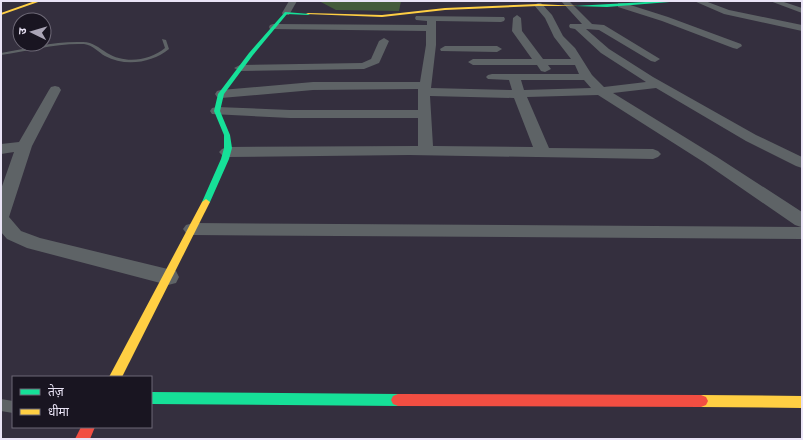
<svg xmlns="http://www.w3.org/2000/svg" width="803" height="440" font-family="'Asap Condensed','Noto Sans Devanagari',sans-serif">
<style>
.green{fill:#445b3a}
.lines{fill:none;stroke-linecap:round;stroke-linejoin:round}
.lane{fill:#5e6366;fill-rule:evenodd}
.street{fill:#5e6366;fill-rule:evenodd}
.fast{fill:#16e098;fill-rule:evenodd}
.slow{fill:#ffcf43;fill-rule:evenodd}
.jam{fill:#f24e42;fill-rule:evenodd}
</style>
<rect width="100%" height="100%" fill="#342f3e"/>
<polygon class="green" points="319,1 401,1 399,11 336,10"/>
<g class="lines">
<g class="lane">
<path d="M162,39L166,40L169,49C152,63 125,67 105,56C98,52 93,45 84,44C56,43 28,51 1,55V53C28,48 55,41 83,42C93,42 99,48 107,53C125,64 149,61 165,48Z"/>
<polygon points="1,399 13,401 13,413 1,411"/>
</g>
<g class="street">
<polygon points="289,1 297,1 289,15 283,15 282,13"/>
<path d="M561,1H569L592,24L604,25L660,59L655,62L651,61L599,30L586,29L609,49L653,77L756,135L802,157V168L796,166L746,141L656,88L613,93L717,157L802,212V239L193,235L186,233L183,229L186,225L193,223L801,227L795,225L705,163L598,95L527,97L549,148L653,149L658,151L661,154L658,157L653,159L409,155L227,157L222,155L219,152L222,149L227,147L418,146V118H290L212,114L210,111L212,108L217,107L290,110H418V89L313,90L221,98L217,97L215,94L217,91L221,90L313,82H420L426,45V31L270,29L269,27L270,25L273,24L427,25V21L416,20L415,18L416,16L504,17L505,19L504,21L501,22L436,21V45L431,88L512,90L509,80L488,79L486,77L488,75L492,74H579L575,65H548L551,69L545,72L541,71L537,65H473L468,62L473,59H532L512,31L513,18L517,15L521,18L522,31L543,59H571L554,37L545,18L534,5L538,3H541L552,15L563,36L575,48L592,75L604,87L646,82L601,53L575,29L570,28L569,26L570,24H582ZM521,80H584L591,88L524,90ZM430,96L514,98L533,147L433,146Z"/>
<polygon points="694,1 705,1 729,10 802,25 802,31 724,14"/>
<polygon points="770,1 781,1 802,8 802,13"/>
<polygon points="618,3 624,3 668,17 741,44 742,46 737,49 733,48 662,21 618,7"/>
<polygon points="384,38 389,41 380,61 379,63 364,69 240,71 234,68 240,65 362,63 371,59 379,41"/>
<polygon points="445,46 497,46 502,49 497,52 441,51 440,49"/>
<polygon points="55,86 59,87 61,90 32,146 9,217 21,231 40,238 176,271 179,277 176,283 168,285 27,248 7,239 1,232 1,189 14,152 1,154 1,144 19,142 49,90 51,87"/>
</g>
<g class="fast">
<polygon points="664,1 682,1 607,7 574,6"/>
<polygon points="285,12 310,14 308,15 287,14 253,55 224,94 220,111 230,135 232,148 229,159 210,202 206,205 203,204 202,202 221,159 224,148 224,135 214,111 218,94 249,53"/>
<polygon points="151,392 398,394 403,396 405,400 403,404 398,406 151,404"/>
</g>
<g class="slow">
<polygon points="35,1 41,1 1,15 1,13"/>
<polygon points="538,4 578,6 538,6 445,10 382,17 306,14 308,13 382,15 445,8"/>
<polygon points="206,199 210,202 122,377 109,377 202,202"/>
<polygon points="701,395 802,396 802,408 701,407 696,405 694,401 696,397"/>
</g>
<g class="jam">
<polygon points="398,394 701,395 706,397 708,401 706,405 701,407 398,406 393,404 391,400 393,396"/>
<polygon points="81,427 95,427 90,439 75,439"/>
</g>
</g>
<rect width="803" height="440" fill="none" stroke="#eae4f6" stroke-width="4"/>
<rect x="12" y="376" width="140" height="52" fill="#191521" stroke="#6d6876"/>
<rect x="20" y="389" width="20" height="6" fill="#16e098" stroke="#6d6876"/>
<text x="48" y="396" font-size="12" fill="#eae4f6">तेज़</text>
<rect x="20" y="409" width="20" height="6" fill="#ffcf43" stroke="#6d6876"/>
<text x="48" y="416" font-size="12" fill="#eae4f6">धीमा</text>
<g transform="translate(32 32) rotate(275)"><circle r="19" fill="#191521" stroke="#6d6876"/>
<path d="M0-3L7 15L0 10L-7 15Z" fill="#aaa5b6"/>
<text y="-6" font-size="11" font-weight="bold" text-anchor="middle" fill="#eae4f6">उ</text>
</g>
</svg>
